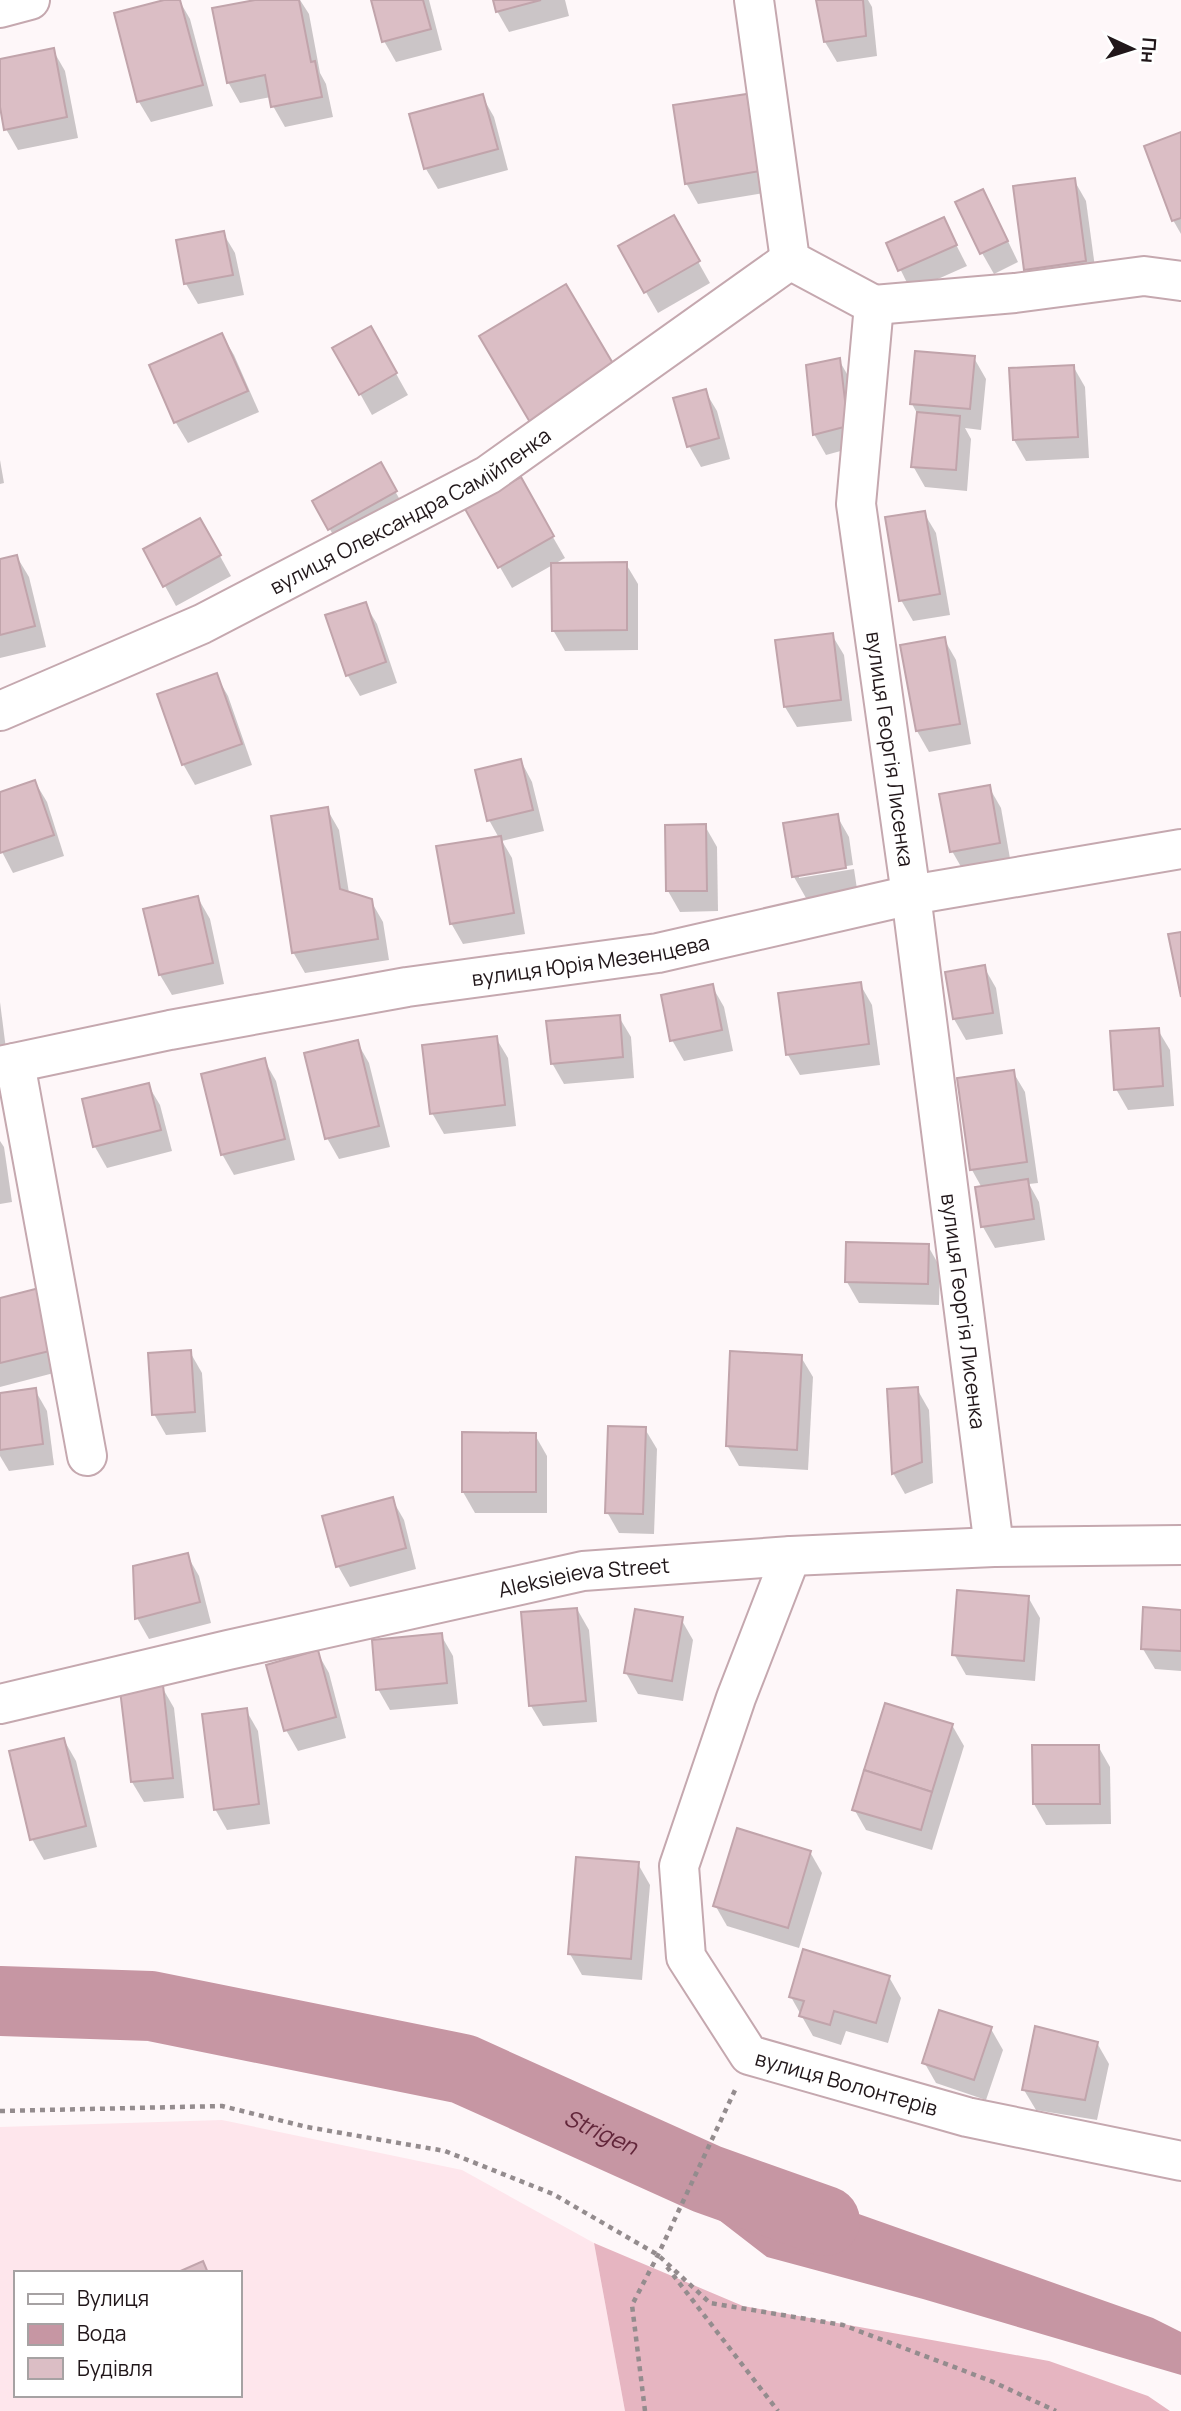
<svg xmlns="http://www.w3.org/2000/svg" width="1181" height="2411" font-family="Manrope,sans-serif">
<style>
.built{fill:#fee6ec;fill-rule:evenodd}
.forest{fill:#e6b5c1}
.water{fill:#c696a3}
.shadow{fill:#0003}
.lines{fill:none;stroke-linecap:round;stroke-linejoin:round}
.river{stroke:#c696a3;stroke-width:70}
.building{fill:#dbbec5;stroke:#c1a4ab;stroke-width:2}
.minor-casing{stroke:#c5a8af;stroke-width:42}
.path{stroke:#948c8e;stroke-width:4.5;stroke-dasharray:5 5;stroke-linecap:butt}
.minor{stroke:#fff;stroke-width:38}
.labels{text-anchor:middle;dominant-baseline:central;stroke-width:5;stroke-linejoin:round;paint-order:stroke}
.street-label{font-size:21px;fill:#21171a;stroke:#fff}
.water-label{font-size:23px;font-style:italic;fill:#62263a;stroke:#fff}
</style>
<rect width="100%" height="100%" fill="#fef7f9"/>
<path class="built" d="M222,2120L462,2170L594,2243L625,2411H0V2127ZM16,2273H240V2395H16Z"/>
<polygon class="forest" points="594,2243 743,2306 1049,2361 1148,2396 1170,2411 625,2411"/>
<polygon class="water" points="771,2183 1153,2318 1181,2332 1181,2375 923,2299 767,2257 688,2196"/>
<g class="shadow">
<polygon points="171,0 179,0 190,19 213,106 151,122 139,102 116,14"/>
<polygon points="264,0 300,0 309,14 320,73 326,84 333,117 285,127 273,106 271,97 240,103 228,82"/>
<polygon points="373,0 429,0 442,50 396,62 384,41"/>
<polygon points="495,0 565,0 569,16 509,32 497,11"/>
<polygon points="818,0 868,0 872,7 877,56 837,62 825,42"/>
<polygon points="53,50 65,71 78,138 18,150 6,129 0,98 0,61"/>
<polygon points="482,96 494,117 508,170 438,189 426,169 412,115"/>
<polygon points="746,96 758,116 770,192 698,204 686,183"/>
<polygon points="1181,134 1181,234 1173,220"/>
<polygon points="1074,180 1086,201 1097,282 1038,290 1026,269"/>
<polygon points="994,212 1018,262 994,274 982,253"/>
<polygon points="673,217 710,283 658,313 620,247"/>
<polygon points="943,219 967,266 911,291 888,244"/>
<polygon points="223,233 235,253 244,295 198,304 186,284"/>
<polygon points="371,329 408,395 372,415 335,349"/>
<polygon points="222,335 234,355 259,412 188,443 176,423 151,366"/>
<polygon points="974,358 986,379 981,430 965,428 971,439 967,491 925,487 913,466 918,415 912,404"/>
<polygon points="839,360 851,381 859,446 826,455 814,434"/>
<polygon points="1073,366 1085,387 1089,458 1026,461 1014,440"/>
<polygon points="705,391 717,411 730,459 701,467 689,446"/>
<polygon points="0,460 4,483 0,484"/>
<polygon points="380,465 407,512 341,549 314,501"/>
<polygon points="520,480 565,558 512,588 467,510"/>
<polygon points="924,513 936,533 950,615 913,621 901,600"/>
<polygon points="200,520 231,576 176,606 165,586"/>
<polygon points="17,557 29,577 46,647 0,658 0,561"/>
<polygon points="626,564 638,584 638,650 565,651 553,630"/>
<polygon points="365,604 377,624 397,683 360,696 348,676 327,616"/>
<polygon points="832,635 844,655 852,721 797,727 785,707"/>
<polygon points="944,639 956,660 971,744 929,752 917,731 902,646"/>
<polygon points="216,675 228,696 252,765 195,785 183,764"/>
<polygon points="521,761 532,782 544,831 502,841 512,858 525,934 463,944 451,923 499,838 489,820"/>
<polygon points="35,782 47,802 64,856 13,873 0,848 0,793"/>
<polygon points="989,787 1001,808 1011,864 964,872 952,851"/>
<polygon points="327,809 339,830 349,893 371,901 383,922 389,960 305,973 293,952"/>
<polygon points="837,816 849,837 853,865 799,874 799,878 854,869 857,889 806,898 794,877 785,825"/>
<polygon points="705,826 717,847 718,911 680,912 668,891"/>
<polygon points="198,898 210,919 224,984 172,995 160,975"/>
<polygon points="984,967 996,988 1003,1034 966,1040 954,1019"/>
<polygon points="860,984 872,1005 880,1065 800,1075 788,1055"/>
<polygon points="712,986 724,1007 733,1051 684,1061 672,1040"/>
<polygon points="0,1002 6,1049 0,1050"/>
<polygon points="619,1017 631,1037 634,1078 564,1084 552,1063"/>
<polygon points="1158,1030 1170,1050 1174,1106 1128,1110 1116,1089"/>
<polygon points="496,1038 508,1058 516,1126 444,1134 432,1113"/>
<polygon points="357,1042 369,1063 390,1147 339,1159 327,1138"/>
<polygon points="264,1060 276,1081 295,1160 234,1175 222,1154"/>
<polygon points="1013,1072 1025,1092 1038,1183 1029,1184 1039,1202 1045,1240 995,1248 983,1227 977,1188 982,1188 972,1170"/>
<polygon points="148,1085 160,1105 172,1151 107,1168 95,1147 84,1101"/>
<polygon points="0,1141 4,1147 12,1202 0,1204"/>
<polygon points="928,1246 940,1267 939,1305 859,1303 847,1282"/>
<polygon points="0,1299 73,1368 0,1387"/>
<polygon points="190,1352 202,1373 206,1432 166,1435 154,1414"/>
<polygon points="801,1357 813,1377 808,1470 739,1466 727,1445"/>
<polygon points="917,1389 929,1410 933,1483 905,1494 893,1473"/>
<polygon points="35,1390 47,1411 54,1465 9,1471 0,1456 0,1395"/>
<polygon points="645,1429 657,1449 654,1534 619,1533 607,1512"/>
<polygon points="535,1435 547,1456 547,1513 475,1513 463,1492"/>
<polygon points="392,1499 404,1520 416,1569 350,1587 338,1566 325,1518"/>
<polygon points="187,1555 199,1576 211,1623 149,1639 137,1618"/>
<polygon points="1028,1597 1040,1618 1035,1681 966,1675 954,1654"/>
<polygon points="577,1609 589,1630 597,1722 543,1726 531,1706"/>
<polygon points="1181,1612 1181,1671 1155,1669 1143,1649"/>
<polygon points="681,1619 693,1640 683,1701 638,1694 626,1673"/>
<polygon points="441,1635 453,1656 458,1704 390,1710 378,1689"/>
<polygon points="317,1652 329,1673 346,1738 298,1751 286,1730"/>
<polygon points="162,1687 174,1708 184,1798 144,1802 132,1782"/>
<polygon points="246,1710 258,1731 270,1824 227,1830 215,1809"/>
<polygon points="952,1725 964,1746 932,1850 866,1830 854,1809"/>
<polygon points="64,1740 76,1761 97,1847 44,1860 32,1839"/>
<polygon points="1098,1746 1110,1767 1111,1824 1046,1825 1034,1804"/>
<polygon points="810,1852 822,1873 799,1948 727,1926 715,1905"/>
<polygon points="638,1864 650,1885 642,1980 582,1975 570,1954"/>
<polygon points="889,1977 901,1998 888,2043 846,2031 841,2045 813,2036 791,1997"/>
<polygon points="991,2029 1003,2050 986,2100 936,2083 924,2062"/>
<polygon points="1097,2043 1109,2064 1097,2120 1036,2110 1024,2090"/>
</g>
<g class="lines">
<path class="river" id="s1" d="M0,2001L151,2006L463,2069L707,2179L825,2221"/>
</g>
<g class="building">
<polygon points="164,0 180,0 203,85 137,102 114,13"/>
<polygon points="255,0 299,0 311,62 315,61 322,97 271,107 265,75 227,83 212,8"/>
<polygon points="371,0 423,0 431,29 382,42"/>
<polygon points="493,0 541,0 496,12"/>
<polygon points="816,0 863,0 866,36 824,42"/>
<polygon points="54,48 67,117 4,130 0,107 0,59"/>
<polygon points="483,94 498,149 424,169 409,114"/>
<polygon points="747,94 760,171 685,184 673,105"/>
<polygon points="1181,132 1181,218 1172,221 1144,146"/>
<polygon points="1075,178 1086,261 1024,270 1013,186"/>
<polygon points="983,189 1008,241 980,254 955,202"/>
<polygon points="674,215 700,261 644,293 618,246"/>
<polygon points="944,217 957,245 898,271 886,243"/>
<polygon points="224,231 233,275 184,284 176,240"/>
<polygon points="566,284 618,372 531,424 479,336"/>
<polygon points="371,326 397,373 359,395 332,348"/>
<polygon points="222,333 248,391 174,423 149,365"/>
<polygon points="915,351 975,356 970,409 910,404"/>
<polygon points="840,358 848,426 813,435 806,365"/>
<polygon points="1074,365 1078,437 1013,440 1009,368"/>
<polygon points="706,389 719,438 687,447 673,398"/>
<polygon points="917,412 960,416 956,470 911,467"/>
<polygon points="381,462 397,491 328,530 312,501"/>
<polygon points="521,477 554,536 498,568 465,509"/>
<polygon points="925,511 940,594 899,601 885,517"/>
<polygon points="200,518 221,555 163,587 143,549"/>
<polygon points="17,555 35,626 0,635 0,559"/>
<polygon points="627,562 627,630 552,631 551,563"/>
<polygon points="366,602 386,662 346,676 325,615"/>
<polygon points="833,633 841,700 784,707 775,640"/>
<polygon points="945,637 960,724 916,731 900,645"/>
<polygon points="217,673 242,744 182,765 157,694"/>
<polygon points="521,759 533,810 487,821 475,770"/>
<polygon points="35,780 54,835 0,853 0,792"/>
<polygon points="990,785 1000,843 950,852 939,794"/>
<polygon points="328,807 340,889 372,899 378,939 292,953 271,816"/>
<polygon points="838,814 846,868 792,877 783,823"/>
<polygon points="706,824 707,891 666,891 665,825"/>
<polygon points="501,836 514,913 450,924 436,846"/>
<polygon points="198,896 213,963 159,975 143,909"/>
<polygon points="1181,932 1181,997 1168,934"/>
<polygon points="985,965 993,1013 953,1019 945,972"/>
<polygon points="861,982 869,1044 786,1055 778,993"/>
<polygon points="713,984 722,1030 670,1041 661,995"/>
<polygon points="620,1015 623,1057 551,1064 546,1021"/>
<polygon points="1159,1028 1163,1086 1114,1090 1110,1031"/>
<polygon points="497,1036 505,1105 430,1114 422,1045"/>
<polygon points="358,1040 379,1126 325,1139 304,1053"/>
<polygon points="265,1058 285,1139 221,1155 201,1074"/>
<polygon points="1014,1070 1027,1162 970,1170 957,1078"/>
<polygon points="149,1083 161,1130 93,1147 82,1099"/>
<polygon points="1028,1179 1034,1219 981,1227 975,1187"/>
<polygon points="846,1242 929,1244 928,1284 845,1282"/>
<polygon points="47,1286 62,1348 0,1363 0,1298"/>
<polygon points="191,1350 195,1412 152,1415 148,1353"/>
<polygon points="730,1351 802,1355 797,1450 726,1446"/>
<polygon points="918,1387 922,1462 892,1474 887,1389"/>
<polygon points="36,1388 43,1444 0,1450 0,1393"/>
<polygon points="608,1426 646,1427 643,1514 605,1513"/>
<polygon points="462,1432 536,1433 536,1492 462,1492"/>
<polygon points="393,1497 406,1548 336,1567 322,1516"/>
<polygon points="188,1553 200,1602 135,1619 133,1566"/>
<polygon points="957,1590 1029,1596 1024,1661 952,1655"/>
<polygon points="1143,1607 1181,1610 1181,1651 1141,1649"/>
<polygon points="577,1608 586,1701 529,1706 521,1612"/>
<polygon points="635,1609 683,1617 672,1681 624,1673"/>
<polygon points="442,1633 447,1683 376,1690 372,1640"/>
<polygon points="318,1650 336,1717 284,1731 266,1665"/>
<polygon points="163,1685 173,1778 131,1782 120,1690"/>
<polygon points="885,1703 953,1724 932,1792 864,1770"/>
<polygon points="247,1708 259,1804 214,1810 202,1714"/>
<polygon points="64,1738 86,1826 30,1840 9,1751"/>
<polygon points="1032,1745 1099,1745 1100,1804 1033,1804"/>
<polygon points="864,1770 932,1792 921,1830 852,1810"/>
<polygon points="737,1828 811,1851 788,1928 713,1906"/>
<polygon points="576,1857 639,1862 631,1959 568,1954"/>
<polygon points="803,1949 890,1976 876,2023 834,2011 830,2025 799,2016 804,2001 789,1997"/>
<polygon points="939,2010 992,2027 974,2080 922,2063"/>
<polygon points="1035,2026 1098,2042 1085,2100 1022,2090"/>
<polygon points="203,2261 208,2273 176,2273"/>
</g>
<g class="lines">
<g class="minor-casing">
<g id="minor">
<path id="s2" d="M754,0L790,260L874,305L856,504L911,895L994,1547"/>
<polyline points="0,8 30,0"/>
<polyline points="874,305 1015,293 1144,276 1181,281"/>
<path id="s3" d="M0,711L202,624L488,475L790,260"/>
<polyline points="15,1063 87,1456"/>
<path id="s4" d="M0,1066L170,1030L407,987L658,953L911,895L1181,849"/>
<path id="s5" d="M791,1556L736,1698L679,1866L686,1957L749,2055L967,2117L1181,2161"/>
<path id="s6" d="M0,1704L228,1650L583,1571L791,1556L994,1547L1181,1545"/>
</g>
</g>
<g class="path">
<polyline points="0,2111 222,2106 307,2127 445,2151 553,2194 658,2255 710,2303 843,2325 991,2381 1056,2411"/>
<polyline points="667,2267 778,2411"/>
<polyline points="645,2411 632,2305 658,2255 736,2088"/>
</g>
<use href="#minor" class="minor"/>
</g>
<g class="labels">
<g class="street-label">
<text stroke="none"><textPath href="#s3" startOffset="457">вулиця Олександра Самійленка</textPath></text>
<text stroke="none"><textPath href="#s2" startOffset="805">вулиця Георгія Лисенка</textPath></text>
<text stroke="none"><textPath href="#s4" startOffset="600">вулиця Юрія Мезенцева</textPath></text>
<text stroke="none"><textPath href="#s2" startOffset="1372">вулиця Георгія Лисенка</textPath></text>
<text stroke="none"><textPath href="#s6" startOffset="598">Aleksieieva Street</textPath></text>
<text stroke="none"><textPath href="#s5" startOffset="639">вулиця Волонтерів</textPath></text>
</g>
<g class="water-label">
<text stroke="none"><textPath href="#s1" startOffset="621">Strigen</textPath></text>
</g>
</g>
<rect x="14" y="2271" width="228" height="126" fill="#ffffff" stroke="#a6a2a3" stroke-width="2"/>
<rect x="28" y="2294" width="35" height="10" fill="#ffffff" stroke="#a6a2a3" stroke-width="2"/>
<text x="77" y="2306" font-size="21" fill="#21171a">Вулиця</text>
<rect x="28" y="2324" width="35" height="21" fill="#c696a3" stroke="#a6a2a3" stroke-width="2"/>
<text x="77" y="2341" font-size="21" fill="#21171a">Вода</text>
<rect x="28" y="2358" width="35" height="21" fill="#dbbec5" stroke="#a6a2a3" stroke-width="2"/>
<text x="77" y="2376" font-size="21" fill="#21171a">Будівля</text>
<g transform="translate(1132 49) rotate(94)" stroke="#ffffff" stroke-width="5" paint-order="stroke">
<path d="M0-5L12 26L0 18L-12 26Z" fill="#21171a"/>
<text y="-10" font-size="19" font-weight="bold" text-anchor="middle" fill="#21171a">Пн</text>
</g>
</svg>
